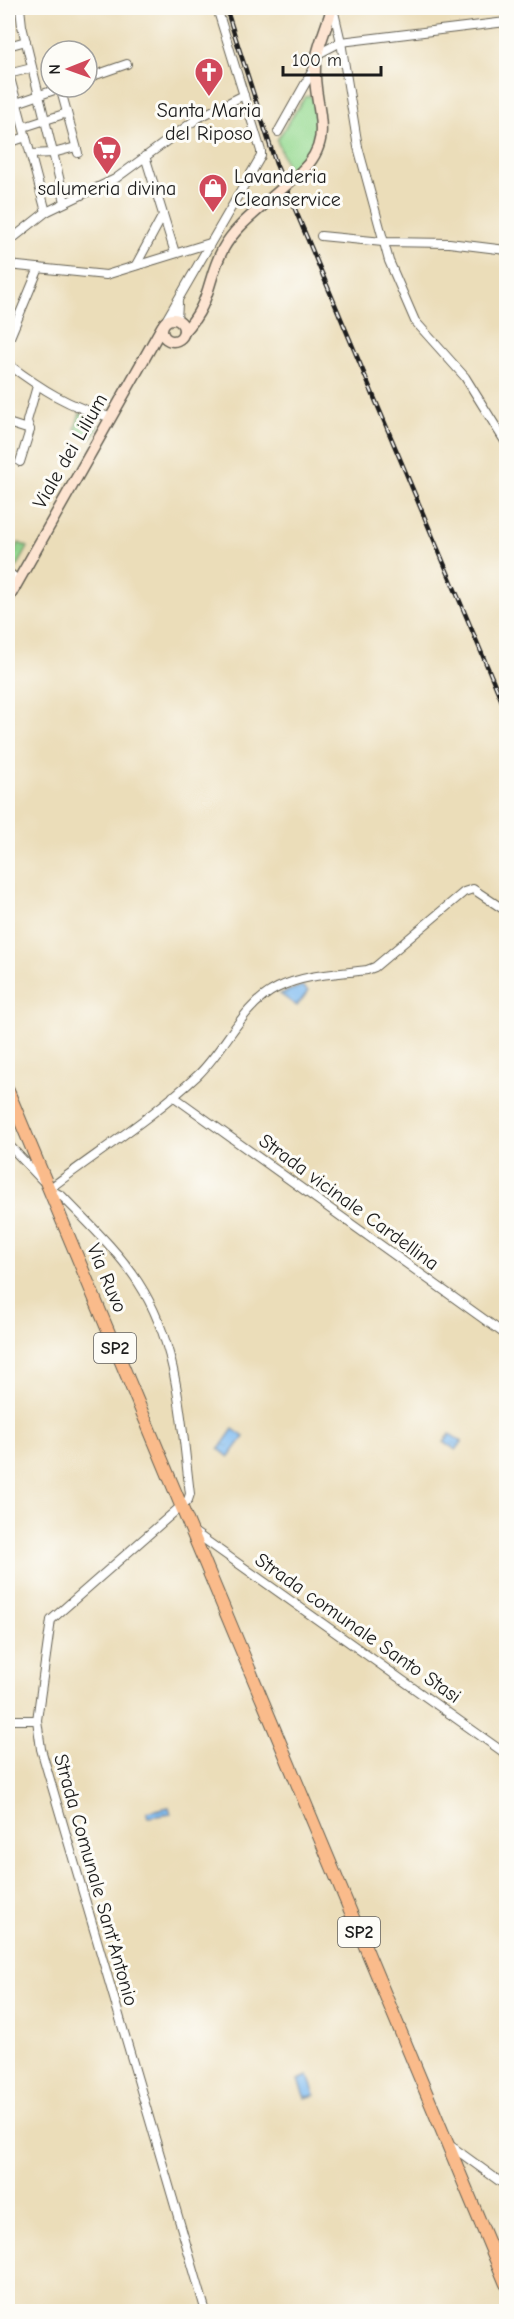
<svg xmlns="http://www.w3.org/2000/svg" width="514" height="2319" font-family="'Comic Neue',sans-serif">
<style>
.grass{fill:#96da92;stroke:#597b57;stroke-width:1.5}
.park{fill:url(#park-tufts);stroke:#597b57;stroke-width:1.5}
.garden{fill:url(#garden-furrows);stroke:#597b57;stroke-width:1.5}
.water{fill:url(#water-ripples);stroke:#4e6c86;stroke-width:1.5}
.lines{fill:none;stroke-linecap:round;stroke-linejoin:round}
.minor-casing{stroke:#646053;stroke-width:10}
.secondary-casing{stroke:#646053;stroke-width:13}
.primary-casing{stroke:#646053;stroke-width:14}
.minor{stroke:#fff;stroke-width:8}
.secondary{stroke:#fde4d1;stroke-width:10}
.primary{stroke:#fabb8b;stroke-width:12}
.rail-casing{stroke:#1c1c1c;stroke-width:4.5}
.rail{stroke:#fdfcf7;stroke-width:2;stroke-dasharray:7;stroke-linecap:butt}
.secondary-bridge-casing{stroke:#646053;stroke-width:13;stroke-linecap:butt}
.secondary-bridge{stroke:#fde4d1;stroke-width:10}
.labels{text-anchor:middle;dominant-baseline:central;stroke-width:6;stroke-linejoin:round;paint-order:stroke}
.shield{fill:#fdfcf7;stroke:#605f5e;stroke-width:1.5}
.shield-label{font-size:18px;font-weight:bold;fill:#1c1c1c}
.poi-label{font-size:20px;fill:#1c1c1c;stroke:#fdfcf7}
.street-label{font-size:20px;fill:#1c1c1c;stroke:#fdfcf7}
</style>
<defs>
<pattern id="park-tufts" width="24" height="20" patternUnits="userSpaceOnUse" patternTransform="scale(1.5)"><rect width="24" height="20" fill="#96da92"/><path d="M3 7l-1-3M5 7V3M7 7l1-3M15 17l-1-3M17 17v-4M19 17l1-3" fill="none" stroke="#81ba7d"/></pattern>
<pattern id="garden-furrows" width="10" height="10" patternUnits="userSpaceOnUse" patternTransform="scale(1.5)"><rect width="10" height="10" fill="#96da92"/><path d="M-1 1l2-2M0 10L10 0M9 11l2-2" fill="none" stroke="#81ba7d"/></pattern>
<pattern id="water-ripples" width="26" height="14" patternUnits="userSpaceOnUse" patternTransform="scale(1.5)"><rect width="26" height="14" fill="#7fbbf1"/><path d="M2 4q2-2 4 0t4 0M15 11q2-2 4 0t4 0" fill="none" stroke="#6da0ce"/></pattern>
</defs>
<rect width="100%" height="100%" fill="#fdfcf7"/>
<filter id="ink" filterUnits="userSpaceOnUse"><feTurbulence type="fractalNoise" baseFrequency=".0167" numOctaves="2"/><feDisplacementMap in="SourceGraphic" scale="12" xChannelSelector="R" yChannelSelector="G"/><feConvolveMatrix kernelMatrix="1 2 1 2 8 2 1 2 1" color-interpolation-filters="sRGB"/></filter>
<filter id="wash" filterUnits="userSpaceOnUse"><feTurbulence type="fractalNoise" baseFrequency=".008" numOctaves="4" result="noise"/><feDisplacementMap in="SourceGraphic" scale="24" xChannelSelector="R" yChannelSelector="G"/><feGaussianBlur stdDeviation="1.35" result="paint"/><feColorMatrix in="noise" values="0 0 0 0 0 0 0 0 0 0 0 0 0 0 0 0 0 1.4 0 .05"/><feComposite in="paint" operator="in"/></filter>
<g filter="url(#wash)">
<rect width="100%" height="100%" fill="#ebddb9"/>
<path class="grass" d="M310,96L313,98C317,130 318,152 289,173L277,140L305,97Z"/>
<polygon class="park" points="8,169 14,214 14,218 8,218"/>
<g class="garden">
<polygon points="80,413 96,423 98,427 92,438 75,429"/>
<polygon points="19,543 28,547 17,567 10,566 8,562"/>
</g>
<g class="water">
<polygon points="302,986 308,991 297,1006 280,994"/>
<polygon points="233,1429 244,1437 229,1457 219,1449"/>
<polygon points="450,1434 462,1442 456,1450 444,1442"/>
<polygon points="169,1807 171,1814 148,1817 147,1812"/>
<polygon points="308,2076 315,2095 305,2098 298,2080"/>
</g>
</g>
<g filter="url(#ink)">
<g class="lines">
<g class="minor-casing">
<g id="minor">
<polyline points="20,8 22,26 65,202"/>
<polyline points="333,8 341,42 358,147 389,261 415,321 465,377 506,443"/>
<polyline points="8,46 26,41"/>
<polyline points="318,54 341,42 506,22"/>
<polyline points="8,74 32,68"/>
<polyline points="9,74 46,212"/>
<polyline points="87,78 127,64"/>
<polyline points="60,87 78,153"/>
<polyline points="8,106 63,87"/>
<polyline points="24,127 67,113"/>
<polyline points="278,132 314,68"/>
<polyline points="8,143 26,137"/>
<polyline points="31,154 53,153 76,147"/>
<polyline points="145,156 175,253"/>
<polyline points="321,236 383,242 449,243 506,250"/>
<polyline points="8,242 46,212 115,179 198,118 244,95"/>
<polyline points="8,265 106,275 210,243"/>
<polyline points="136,265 163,215"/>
<polyline points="177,319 178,303"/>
<polyline points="165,322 261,156 261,151 217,8"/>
<polyline points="8,342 39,268"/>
<path d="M8,364C40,388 70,408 110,417"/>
<polyline points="8,423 30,430 27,421 37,386"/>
<polyline points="20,462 30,430"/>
<polyline points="8,572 18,580"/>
<polyline points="173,1096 506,1335"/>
<polyline points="8,1144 42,1180"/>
<polyline points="194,1532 506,1754"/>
<polyline points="8,1720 37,1720"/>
<polyline points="451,2146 506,2186"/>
<path d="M206,2312L41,1749L37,1720L51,1620L188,1500L190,1494C181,1421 179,1345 138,1282C119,1252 86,1221 62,1196L49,1189C98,1152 153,1117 198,1075C226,1048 242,1005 277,988C304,974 338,974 367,970L375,967L464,892L473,889L506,911"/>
</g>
</g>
<g class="secondary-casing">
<g id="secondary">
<path d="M301,172C338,137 312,106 315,66C317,47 327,27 332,8"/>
<circle cx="173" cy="330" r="11"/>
<path d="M184,332C212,302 206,281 223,249C234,229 251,216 268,201"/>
<polyline points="8,599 162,327"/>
</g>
</g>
<g class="primary-casing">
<polyline id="primary" points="8,1091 506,2284"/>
</g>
<use href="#minor" class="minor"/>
<use href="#secondary" class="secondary"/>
<use href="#primary" class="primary"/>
<g class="rail-casing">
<polyline id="rail" points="226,8 276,164 506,711"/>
</g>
<use href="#rail" class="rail"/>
<g class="secondary-bridge-casing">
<polyline id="secondary-bridge" points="268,201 301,172"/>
</g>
<use href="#secondary-bridge" class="secondary-bridge"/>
</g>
</g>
<defs>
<g id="church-pin" transform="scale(1.5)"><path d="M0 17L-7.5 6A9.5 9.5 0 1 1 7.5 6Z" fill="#d1495b" stroke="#fdfcf7"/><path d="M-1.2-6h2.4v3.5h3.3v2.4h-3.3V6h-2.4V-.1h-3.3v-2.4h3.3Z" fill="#fff"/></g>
<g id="supermarket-pin" transform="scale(1.5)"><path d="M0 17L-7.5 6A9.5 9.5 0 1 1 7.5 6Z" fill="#d1495b" stroke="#fdfcf7"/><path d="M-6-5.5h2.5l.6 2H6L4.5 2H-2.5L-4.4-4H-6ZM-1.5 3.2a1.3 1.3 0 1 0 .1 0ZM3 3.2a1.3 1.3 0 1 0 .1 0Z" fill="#fff"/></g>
<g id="shop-pin" transform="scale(1.5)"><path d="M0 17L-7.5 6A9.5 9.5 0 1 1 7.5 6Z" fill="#d1495b" stroke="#fdfcf7"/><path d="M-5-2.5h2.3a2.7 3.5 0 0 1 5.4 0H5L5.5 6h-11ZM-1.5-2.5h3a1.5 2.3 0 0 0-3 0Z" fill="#fff"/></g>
</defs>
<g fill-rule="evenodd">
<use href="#church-pin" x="209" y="72"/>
<use href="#supermarket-pin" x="107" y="150"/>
<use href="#shop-pin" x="213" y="188"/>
</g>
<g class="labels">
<g class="shield">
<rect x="94" y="1333" width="42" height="30" rx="4.5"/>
<rect x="338" y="1917" width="42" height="30" rx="4.5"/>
</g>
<g class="shield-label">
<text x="115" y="1348">SP2</text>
<text x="359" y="1932">SP2</text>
</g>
<g class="poi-label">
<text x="209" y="110">Santa Maria<tspan x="209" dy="23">del Riposo</tspan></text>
<text x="234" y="176" text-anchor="start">Lavanderia<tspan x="234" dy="23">Cleanservice</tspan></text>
<text x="107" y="188">salumeria divina</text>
</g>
<g class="street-label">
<text transform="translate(70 451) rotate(-60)">Viale dei Lilium</text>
<text transform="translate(349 1202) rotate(36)">Strada vicinale Cardellina</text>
<text transform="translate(107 1278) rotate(67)">Via Ruvo</text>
<text transform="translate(358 1628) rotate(35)">Strada comunale Santo Stasi</text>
<text transform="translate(96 1880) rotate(74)">Strada Comunale Sant'Antonio</text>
</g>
</g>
<rect width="514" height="2319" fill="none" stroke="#fdfcf7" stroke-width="30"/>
<g transform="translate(69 69) rotate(269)"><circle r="28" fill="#fdfcf7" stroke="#a3a29f" stroke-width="1.5"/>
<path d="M0-4.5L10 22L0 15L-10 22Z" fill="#d1495b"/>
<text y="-9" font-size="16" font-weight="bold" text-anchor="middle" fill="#1c1c1c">N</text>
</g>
<path d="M283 66v9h98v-9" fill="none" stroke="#1c1c1c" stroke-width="3"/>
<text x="292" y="66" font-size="18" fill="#1c1c1c" stroke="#fdfcf7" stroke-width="4.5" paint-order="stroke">100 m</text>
</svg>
